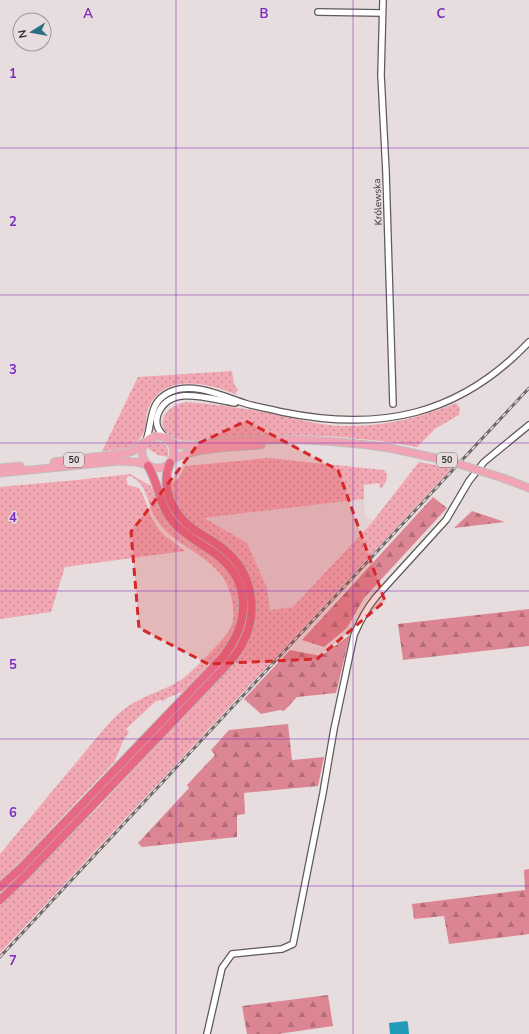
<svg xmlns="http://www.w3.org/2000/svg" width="529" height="1034" font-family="'Nunito Sans',sans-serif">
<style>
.built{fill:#e3d0d3}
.grass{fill:url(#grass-dots)}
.forest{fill:url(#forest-firs)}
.water{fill:#229cb8}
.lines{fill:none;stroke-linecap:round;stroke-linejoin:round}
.minor-casing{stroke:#605859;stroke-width:8}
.major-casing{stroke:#bfbebe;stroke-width:9}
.highway-casing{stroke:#bfbebe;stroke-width:10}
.minor{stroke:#fff;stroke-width:5.5}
.major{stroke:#f0a4b4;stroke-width:7}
.highway{stroke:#e66882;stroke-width:8}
.rail-casing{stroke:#6f696a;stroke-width:3}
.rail{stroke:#e8ddde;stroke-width:1.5;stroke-dasharray:4.5;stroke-linecap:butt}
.major-bridge-casing{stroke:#bfbebe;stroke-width:9;stroke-linecap:butt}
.major-bridge{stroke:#f0a4b4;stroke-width:7}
.marked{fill:#d62828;fill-opacity:0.2;stroke:#d62828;stroke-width:3;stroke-dasharray:8 5;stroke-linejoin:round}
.grid{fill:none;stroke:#7b2cbf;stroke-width:1;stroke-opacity:0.55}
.labels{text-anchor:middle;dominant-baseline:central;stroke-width:3;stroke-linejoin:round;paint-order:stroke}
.shield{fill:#e8ddde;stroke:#6c6667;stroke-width:1}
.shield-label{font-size:9px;font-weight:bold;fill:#373334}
.street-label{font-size:10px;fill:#373334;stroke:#e8ddde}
.grid-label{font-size:13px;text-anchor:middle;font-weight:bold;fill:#7b2cbf;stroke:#e8ddde;stroke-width:3;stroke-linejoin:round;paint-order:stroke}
</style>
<defs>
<pattern id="grass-dots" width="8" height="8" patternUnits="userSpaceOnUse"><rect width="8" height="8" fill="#f2a8b3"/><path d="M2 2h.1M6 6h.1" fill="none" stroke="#c58992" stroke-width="1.8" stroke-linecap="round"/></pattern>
<pattern id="forest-firs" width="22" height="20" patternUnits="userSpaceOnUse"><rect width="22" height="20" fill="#dc8593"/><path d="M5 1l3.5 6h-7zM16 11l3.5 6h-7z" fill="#b36d79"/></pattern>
</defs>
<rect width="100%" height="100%" fill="#e8ddde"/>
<polygon class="built" points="364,499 365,516 373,520 293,607 269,610 267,588 203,518"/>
<g class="grass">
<path d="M232,371L234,384L238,390L235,394C206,382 160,372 147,412C146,416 146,420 146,424C145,434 138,441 132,448L102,451L138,377Z"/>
<path d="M187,402C214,404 242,408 269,413C294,418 320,426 346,426C384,427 422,417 456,403L460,408L459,415L435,429L417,447C371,439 324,434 277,436C258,437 238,437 219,438C207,438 191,443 179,440C151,432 162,405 187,402Z"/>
<path d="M156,441C165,441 170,448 168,457L158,455L146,447L152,442Z"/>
<path d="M268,458L384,470C390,476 386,484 380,489L379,483L364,485V499L204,518L247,543L267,588L270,610L293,607L373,521L419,462L452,468L0,953V903L95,811L238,657C258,628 262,601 245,569L184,516L173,500L170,483L178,479L185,466Z"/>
<path d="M130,474L151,486V488L154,487L162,512L226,568L237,586L239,598V620L224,650L185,691L167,698L162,702V700L156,701L126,729L129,732L123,741L115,761L15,867L0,882V854L109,723C117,715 126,706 137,701C151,693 167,689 181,680C192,672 225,639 231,627C237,612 231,588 222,576C211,561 189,549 174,538C165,532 160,525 154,516C147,502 147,482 129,476L126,478L128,485L139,488L144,497L151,517L158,528L164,535L185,551L65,567L51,612L0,619V487L77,480Z"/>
<polygon points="63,828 65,830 20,876 0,893 0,890"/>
</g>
<g class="forest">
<polygon points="433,497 447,508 364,598 347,628 324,647 302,640"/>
<polygon points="472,511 505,522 454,528"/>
<polygon points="529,609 529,646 403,660 398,624"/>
<polygon points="350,635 336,693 297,697 284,711 280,710 261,714 244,699 290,650 321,656"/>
<polygon points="288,724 292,760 324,757 318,786 244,793 245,814 237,815 237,837 142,847 138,843 189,788 187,785 215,755 211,750 229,730"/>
<polygon points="529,869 529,934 449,944 444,916 414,919 412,904 525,890 524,870"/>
<polygon points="328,995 333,1026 278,1034 247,1034 242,1006"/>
</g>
<polygon class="water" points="407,1021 408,1023 409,1034 390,1034 389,1023"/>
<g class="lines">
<g class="minor-casing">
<g id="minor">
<polyline points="383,0 381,75 386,172 393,404"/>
<polyline points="318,12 382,13"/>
<path d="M166,439C159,431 154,425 158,414C170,383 212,400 235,403"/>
<path d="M146,441C153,422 148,402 170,392C194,381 224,397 247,404C258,407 270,409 282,412C379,432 459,416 529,342"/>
<path d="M207,1034L222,968L232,954L282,949L293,944L323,793L334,729L354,635C360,621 366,609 376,597L446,520L469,481L484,462L529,425"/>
</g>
</g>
<g class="major-casing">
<g id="major">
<circle cx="158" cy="452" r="16"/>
<path d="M170,442C181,450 205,443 218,442C276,437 333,440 390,448"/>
<path d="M172,460C192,448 238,446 261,445"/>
<polyline points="54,462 127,453 133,451 144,443"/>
<polyline points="0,468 20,466"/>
<polyline points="0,473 120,461 136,462 147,465"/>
<polyline points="503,478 529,488"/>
</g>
</g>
<g class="highway-casing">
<g id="highway">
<path d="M0,887L21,868L222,658C249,625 253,583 217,555C202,544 185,536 173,522C159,505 159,484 148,466"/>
<path d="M0,900L27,874L226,666C232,659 238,653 242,644C259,614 253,575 227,552C216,542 203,536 192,528C172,513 160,487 170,463"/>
</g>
</g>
<use href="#minor" class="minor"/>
<use href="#major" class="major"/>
<use href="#highway" class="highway"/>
<g class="rail-casing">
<polyline id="rail" points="0,957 529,388"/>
</g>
<use href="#rail" class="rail"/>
<g class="major-bridge-casing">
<polyline id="major-bridge" points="390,448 449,461 503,478"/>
</g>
<use href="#major-bridge" class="major-bridge"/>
</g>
<path class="marked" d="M246,421L338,470L385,601L317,659L208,664L139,628L131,532L199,443Z"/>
<path class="grid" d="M176,0V1034M353,0V1034M0,148H529M0,295H529M0,443H529M0,591H529M0,739H529M0,886H529"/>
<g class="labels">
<g class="shield">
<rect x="64" y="453" width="20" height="14" rx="3"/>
<rect x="437" y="453" width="20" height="14" rx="3"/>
</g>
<g class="shield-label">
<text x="74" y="460">50</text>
<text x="447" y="460">50</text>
</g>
<g class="street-label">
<text transform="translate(378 202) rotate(-92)">Królewska</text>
</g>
</g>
<g class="grid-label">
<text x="88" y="18">A</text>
<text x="264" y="18">B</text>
<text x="441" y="18">C</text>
<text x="13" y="78">1</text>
<text x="13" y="226">2</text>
<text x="13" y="374">3</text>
<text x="13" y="522">4</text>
<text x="13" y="669">5</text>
<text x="13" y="817">6</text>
<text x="13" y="965">7</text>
</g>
<g transform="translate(32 32) rotate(259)"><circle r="19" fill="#e8ddde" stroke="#a1999a"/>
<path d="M0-3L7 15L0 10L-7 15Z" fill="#2c6f80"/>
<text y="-6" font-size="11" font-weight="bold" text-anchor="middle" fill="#373334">N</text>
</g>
</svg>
